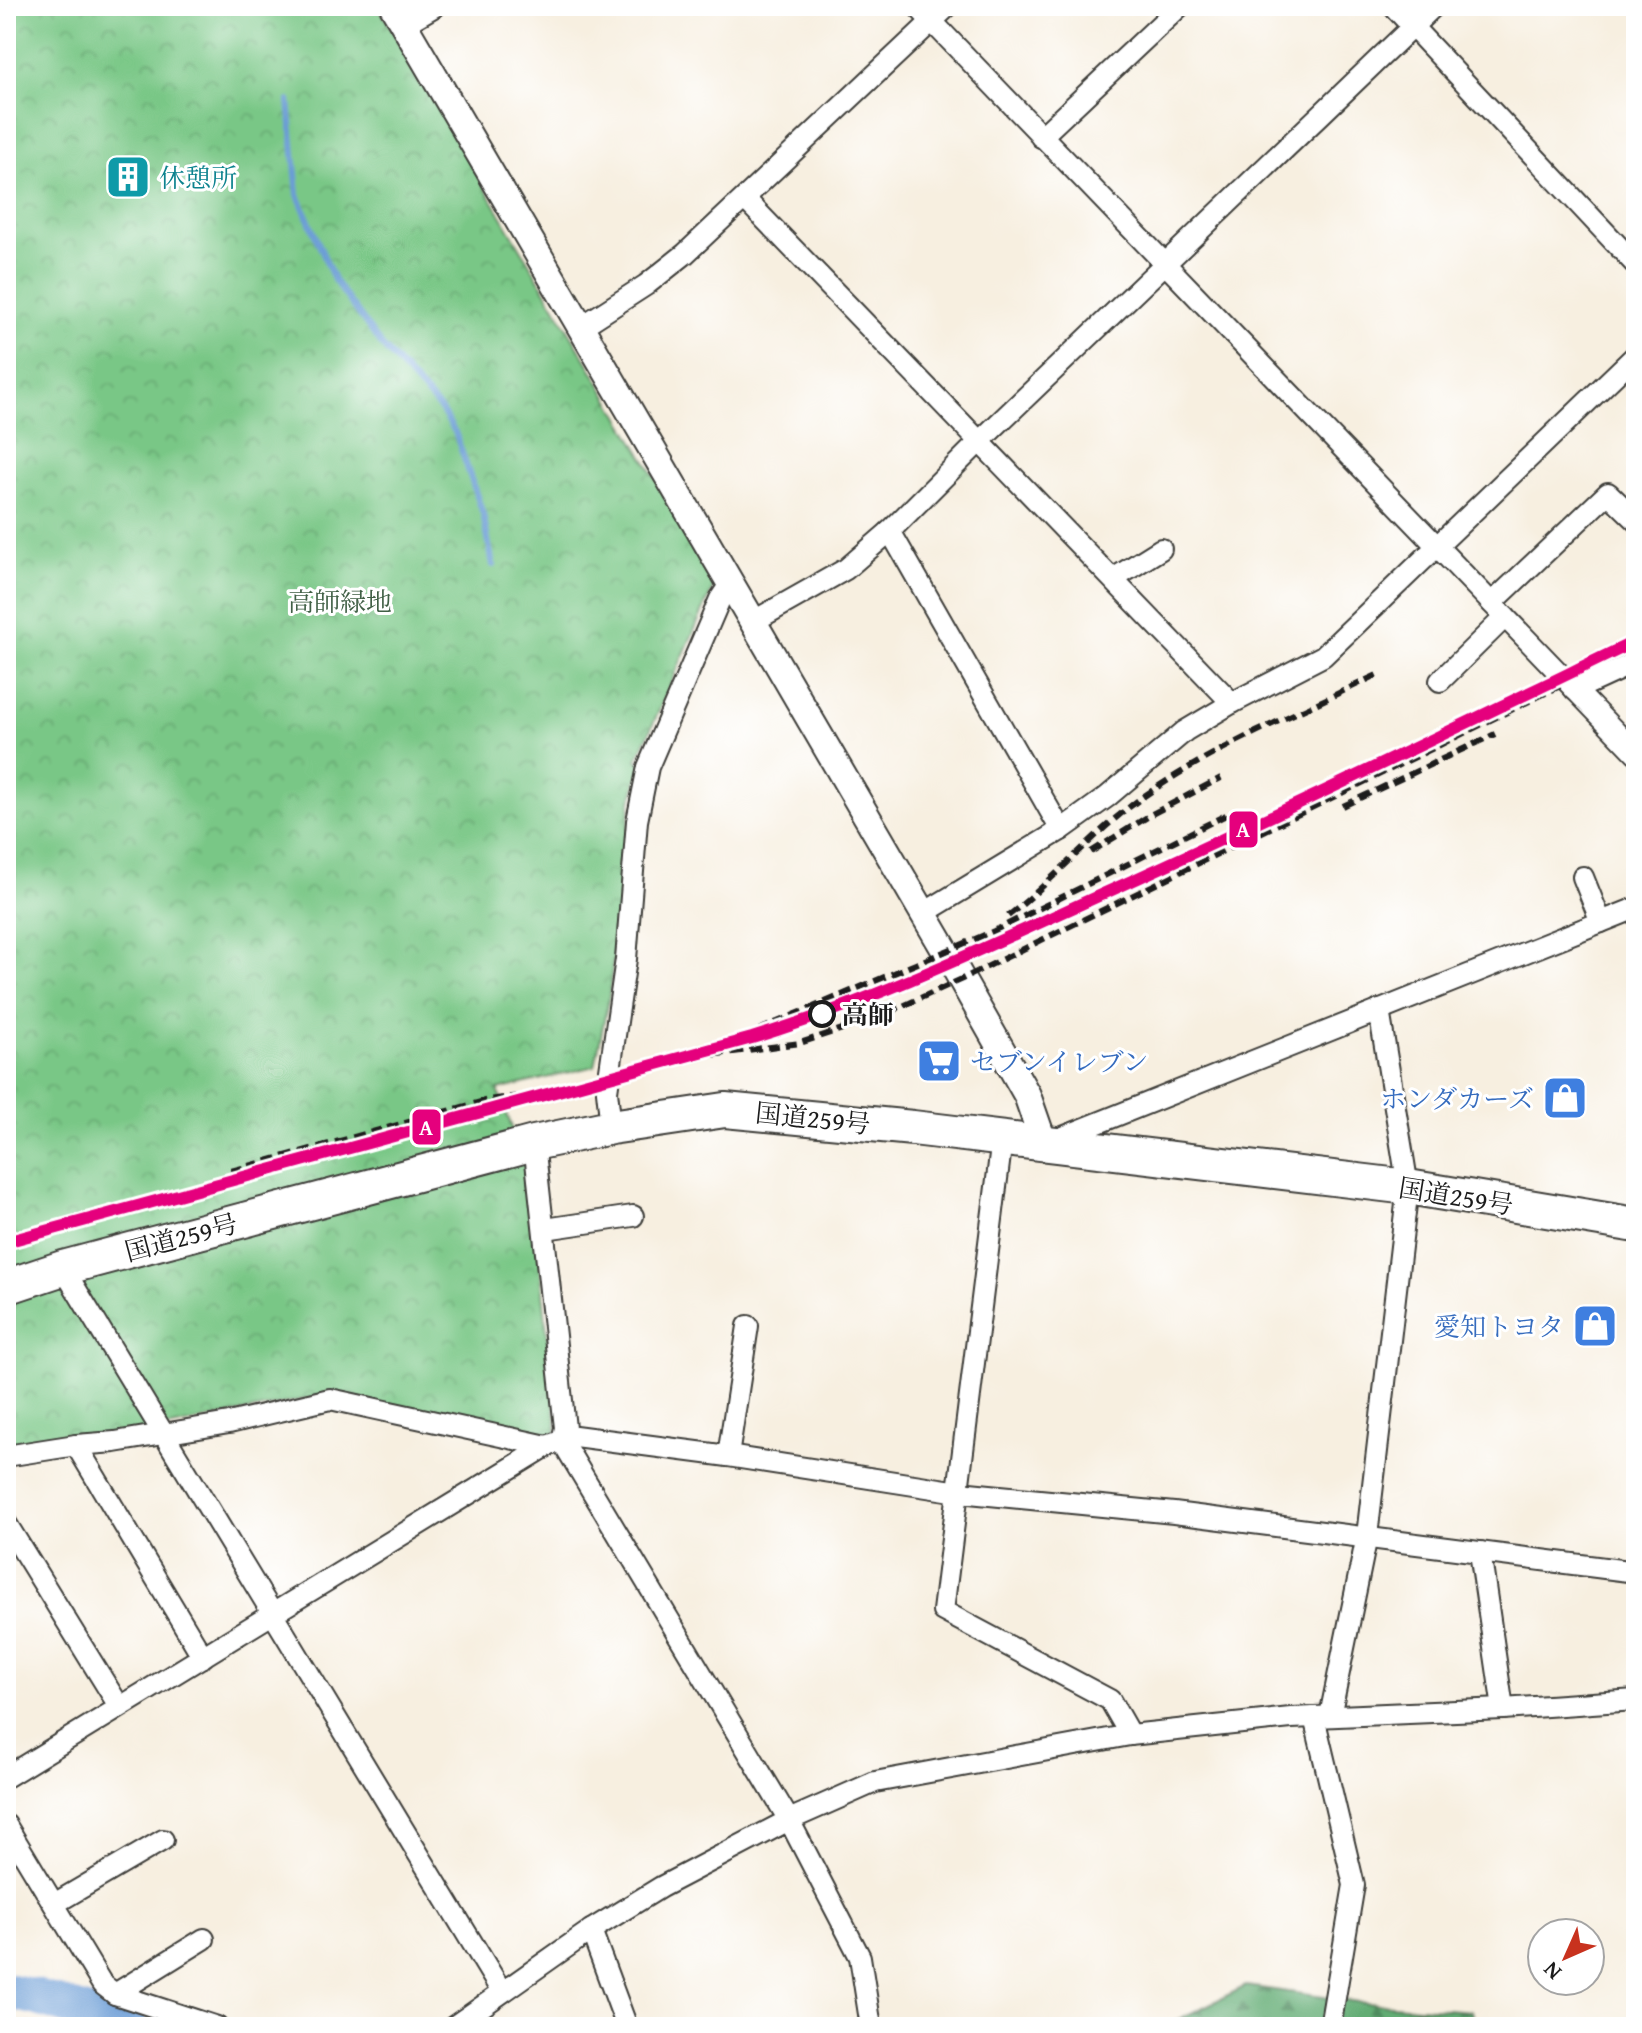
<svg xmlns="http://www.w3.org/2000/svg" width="1642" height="2033" font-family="'Gentium Book Plus','Noto Serif JP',serif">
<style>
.forest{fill:url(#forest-firs);stroke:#3f6448;stroke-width:2}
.park{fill:url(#park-crowns);stroke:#4a7251;stroke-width:2}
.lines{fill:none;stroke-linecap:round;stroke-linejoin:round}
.stream{stroke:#6a9cd5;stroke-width:6}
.river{stroke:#6a9cd5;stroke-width:36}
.minor-casing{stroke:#3d3c39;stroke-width:24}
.tertiary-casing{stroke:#3d3c39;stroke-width:30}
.trunk-casing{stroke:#3d3c39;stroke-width:38}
.minor{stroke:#fff;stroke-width:20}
.tertiary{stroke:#fff;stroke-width:26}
.trunk{stroke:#fff;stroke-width:34}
.rail{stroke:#1c1c1c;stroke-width:6;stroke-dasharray:12 6;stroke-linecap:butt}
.rail-1-casing{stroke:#fff;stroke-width:18}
.rail-1{stroke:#e5007d;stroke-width:12}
.stop-dot{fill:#fff;stroke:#1c1c1c;stroke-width:4}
.labels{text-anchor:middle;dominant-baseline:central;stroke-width:6;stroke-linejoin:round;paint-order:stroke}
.culture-label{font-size:26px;fill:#0d838f;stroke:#fff;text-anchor:start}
.park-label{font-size:26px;fill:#416046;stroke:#fff}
.stop-label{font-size:26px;font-weight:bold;fill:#1c1c1c;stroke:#fff;text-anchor:start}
.shop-label{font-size:26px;fill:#366cbe;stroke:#fff;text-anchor:end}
.street-label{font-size:26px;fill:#1c1c1c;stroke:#fff}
.line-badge{stroke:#fff;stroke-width:3}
.badge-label{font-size:22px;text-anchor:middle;font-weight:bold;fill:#fff}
</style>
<defs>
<pattern id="forest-firs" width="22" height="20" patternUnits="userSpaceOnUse" patternTransform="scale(2)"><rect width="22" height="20" fill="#62ac73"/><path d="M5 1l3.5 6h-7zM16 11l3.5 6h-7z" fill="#508b5e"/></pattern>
<pattern id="park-crowns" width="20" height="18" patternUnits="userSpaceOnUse" patternTransform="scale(2)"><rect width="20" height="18" fill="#79c786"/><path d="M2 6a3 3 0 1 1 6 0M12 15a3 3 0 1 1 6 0" fill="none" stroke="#68aa73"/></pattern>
</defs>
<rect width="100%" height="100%" fill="#fff"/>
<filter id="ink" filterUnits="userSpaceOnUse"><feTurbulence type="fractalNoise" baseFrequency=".0125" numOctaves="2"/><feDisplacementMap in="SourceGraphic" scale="16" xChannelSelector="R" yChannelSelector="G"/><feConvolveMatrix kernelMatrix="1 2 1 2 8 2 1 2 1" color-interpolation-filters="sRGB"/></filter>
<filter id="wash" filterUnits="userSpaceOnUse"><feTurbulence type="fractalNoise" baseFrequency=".006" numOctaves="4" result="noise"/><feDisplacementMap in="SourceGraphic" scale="32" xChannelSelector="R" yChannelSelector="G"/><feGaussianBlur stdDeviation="1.8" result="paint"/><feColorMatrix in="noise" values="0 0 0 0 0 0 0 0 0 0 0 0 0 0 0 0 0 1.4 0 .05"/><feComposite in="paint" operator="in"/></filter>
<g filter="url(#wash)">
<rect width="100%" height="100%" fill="#f7efe0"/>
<polygon class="forest" points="1246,1986 1366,2003 1471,2011 1476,2027 1163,2027"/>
<polygon class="park" points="6,6 378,6 712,574 714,586 637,760 642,763 631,801 609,996 595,1066 498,1090 525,1162 531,1171 557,1432 548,1438 329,1394 158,1430 6,1450"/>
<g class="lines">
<polyline class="stream" points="289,101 298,195 334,280 382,346 441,410 455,432 483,514 493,565"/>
<polyline class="river" points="6,1991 35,1997 131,2027"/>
</g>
</g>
<g filter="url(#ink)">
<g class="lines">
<g class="minor-casing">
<g id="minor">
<polyline points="917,6 1636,753"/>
<polyline points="1393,6 1636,265"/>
<polyline points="404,24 435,6"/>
<polyline points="1041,137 1180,6"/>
<polyline points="745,199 1232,703"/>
<polyline points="581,327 646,285 685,254 948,6"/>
<polyline points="890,531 1061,830"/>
<polyline points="1113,579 1161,549"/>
<polyline points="1492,603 1608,493 1636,520"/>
<polyline points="754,621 846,569 890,531 980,441 1434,6"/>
<polyline points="1440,681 1505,617"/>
<polyline points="1575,690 1636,662"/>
<polyline points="1583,877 1601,922"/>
<polyline points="924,913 1061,830 1107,797 1185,731 1232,703 1323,656 1636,355"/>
<polyline points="611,1127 607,1091 626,959 637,821 648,767 720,599 730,584"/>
<polyline points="1002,1139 943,1611 1110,1700 1130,1735"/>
<polyline points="1053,1141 1636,908"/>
<polyline points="534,1143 565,1428 562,1441 789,1820 860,1957 871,2027"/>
<polyline points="545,1229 633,1216"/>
<polyline points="63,1268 502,1992"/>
<polyline points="76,1445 203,1657"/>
<polyline points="6,1456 76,1445 115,1442 229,1423 330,1399 547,1446"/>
<polyline points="728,1456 748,1326"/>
<polyline points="6,1523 119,1706"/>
<polyline points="1480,1552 1503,1709"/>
<polyline points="1330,1716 1367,1536 1408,1187 1379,1010"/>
<polyline points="1314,1717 1354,1885 1330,2027"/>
<polyline points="6,1777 547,1446 575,1436 728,1456 959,1492 1174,1513 1636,1572"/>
<polyline points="6,1825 102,1984 115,1994 217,2027"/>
<polyline points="54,1904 163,1840"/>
<polyline points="591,1930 627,2027"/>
<polyline points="115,1994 204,1939"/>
<polyline points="453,2027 591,1930 661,1887 789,1820 875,1782 1130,1735 1291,1718 1503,1709 1636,1700"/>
</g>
</g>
<g class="tertiary-casing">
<polyline id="tertiary" points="393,6 946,952 1027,1095 1044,1144"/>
</g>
<g class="trunk-casing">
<polyline id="trunk" points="6,1287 63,1268 534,1143 611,1127 725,1110 913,1128 1408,1187 1636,1225"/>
</g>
<use href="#minor" class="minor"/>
<use href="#tertiary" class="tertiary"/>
<use href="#trunk" class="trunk"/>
<g class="rail">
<polyline points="1343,806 1495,734"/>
<polyline points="1091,852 1152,814 1221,778"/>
<path d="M1008,916C1053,881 1090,836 1136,802C1208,749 1299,713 1379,674"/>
<polyline points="725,1044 994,931 1226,815"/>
<polyline points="660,1062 800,1043 879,1017 962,979 1560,686"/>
<polyline points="231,1171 488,1100 549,1092"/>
</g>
<g class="rail-1-casing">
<path id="rail-1" d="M6,1242L752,1038C870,1002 982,949 1094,898C1276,816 1456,728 1636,641"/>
</g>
<use href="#rail-1" class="rail-1"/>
</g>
</g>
<defs>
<g id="building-square" transform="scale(2.3)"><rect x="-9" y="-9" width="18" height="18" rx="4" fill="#0f9aa8" stroke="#fff"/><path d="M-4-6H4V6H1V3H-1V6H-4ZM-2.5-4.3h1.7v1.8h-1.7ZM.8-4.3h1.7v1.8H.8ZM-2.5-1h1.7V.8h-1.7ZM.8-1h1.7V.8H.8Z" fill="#fff"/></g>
<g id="supermarket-square" transform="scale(2.3)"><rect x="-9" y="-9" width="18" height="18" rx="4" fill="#3f7fe0" stroke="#fff"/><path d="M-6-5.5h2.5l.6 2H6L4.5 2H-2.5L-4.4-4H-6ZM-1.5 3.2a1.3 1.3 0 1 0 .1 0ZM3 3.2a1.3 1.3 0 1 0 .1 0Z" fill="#fff"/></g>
<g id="shop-square" transform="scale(2.3)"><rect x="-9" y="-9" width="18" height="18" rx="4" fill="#3f7fe0" stroke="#fff"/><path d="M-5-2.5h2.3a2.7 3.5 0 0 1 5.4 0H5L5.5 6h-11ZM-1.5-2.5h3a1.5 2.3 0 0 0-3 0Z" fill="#fff"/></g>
</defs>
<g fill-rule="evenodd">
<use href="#building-square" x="128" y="177"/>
<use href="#supermarket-square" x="939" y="1061"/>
<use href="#shop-square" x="1565" y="1098"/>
<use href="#shop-square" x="1595" y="1326"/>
</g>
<circle class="stop-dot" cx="822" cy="1014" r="12"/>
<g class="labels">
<g class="culture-label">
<text x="159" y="177">休憩所</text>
</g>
<g class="park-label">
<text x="340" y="601">高師緑地</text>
</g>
<g class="stop-label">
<text x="842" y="1014">高師</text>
</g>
<g class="shop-label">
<text x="970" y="1061" text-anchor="start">セブンイレブン</text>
<text x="1534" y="1098">ホンダカーズ</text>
<text x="1564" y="1326">愛知トヨタ</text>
</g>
<g class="street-label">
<text transform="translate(813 1118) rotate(6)">国道259号</text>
<text transform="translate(1456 1196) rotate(9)">国道259号</text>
<text transform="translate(181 1237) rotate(-15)">国道259号</text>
</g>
</g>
<g class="line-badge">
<rect x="1228" y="810" width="31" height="39" rx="8" fill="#e5007d"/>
<rect x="411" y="1108" width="31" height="38" rx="8" fill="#e5007d"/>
</g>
<g class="badge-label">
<text x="1243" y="837">A</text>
<text x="426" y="1135">A</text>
</g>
<rect width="1642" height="2033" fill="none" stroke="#fff" stroke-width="32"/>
<g transform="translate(1566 1957) rotate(225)"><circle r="38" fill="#ffffff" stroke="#a4a4a4" stroke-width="2"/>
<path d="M0-6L14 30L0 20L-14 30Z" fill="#c8321e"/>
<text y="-12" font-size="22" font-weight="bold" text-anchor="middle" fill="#1c1c1c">N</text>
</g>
</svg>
